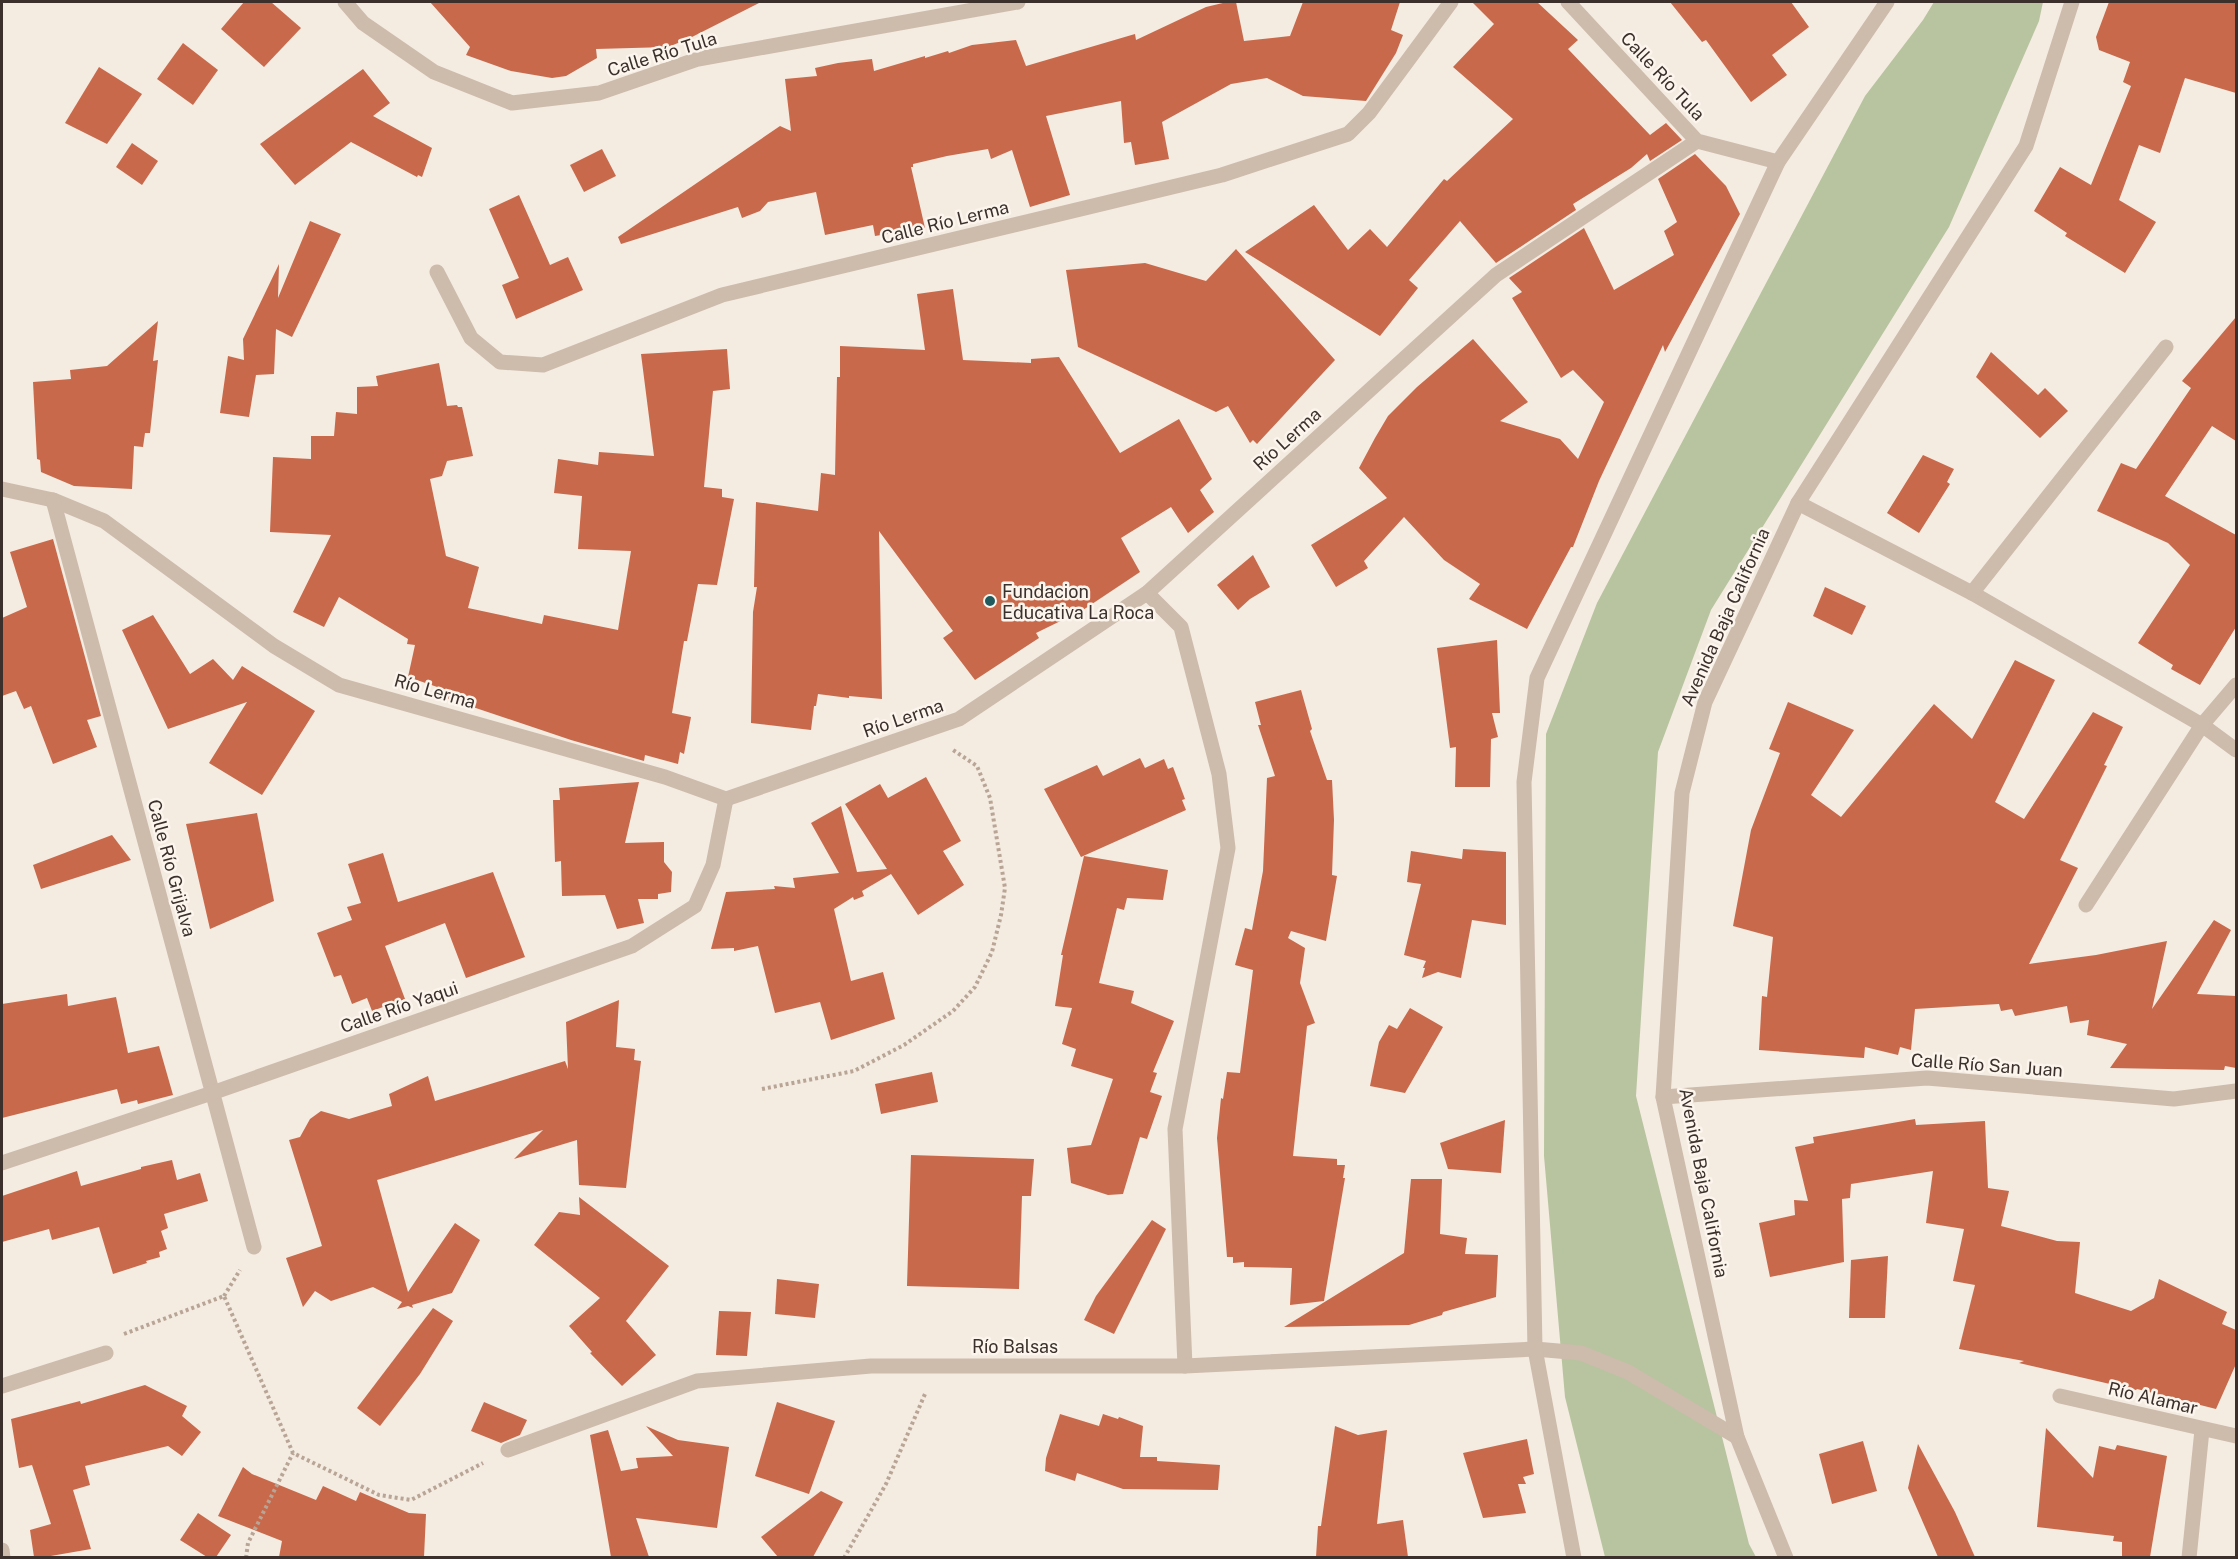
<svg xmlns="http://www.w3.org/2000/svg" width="2238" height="1559" font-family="'Public Sans',sans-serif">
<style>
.green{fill:#b8c4a0}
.building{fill:#c8694b}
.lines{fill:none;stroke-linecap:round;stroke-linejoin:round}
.path{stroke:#b9a596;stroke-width:4;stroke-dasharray:3 3;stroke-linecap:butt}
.minor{stroke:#cdbbac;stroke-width:15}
.tertiary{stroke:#cdbbac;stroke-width:15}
.poi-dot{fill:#1f5a5e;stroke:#fbf5ee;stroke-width:2}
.labels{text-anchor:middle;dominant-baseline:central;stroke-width:5;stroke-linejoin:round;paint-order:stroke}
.street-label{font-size:18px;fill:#3b302b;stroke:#fbf5ee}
.poi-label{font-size:18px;fill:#3b302b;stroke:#fbf5ee;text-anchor:start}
</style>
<rect width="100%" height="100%" fill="#f4ebe1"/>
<polygon class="green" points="1934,2 2043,2 2039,21 1949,227 1711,610 1658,752 1636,1096 1749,1544 1756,1557 1605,1557 1565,1397 1544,1156 1546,734 1597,603 1865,96 1923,20"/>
<g class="building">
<polygon points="244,2 271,2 301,28 264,67 221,29"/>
<polygon points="430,2 761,2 688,39 668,47 596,49 597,58 566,76 552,78 511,71 466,55 470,47"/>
<polygon points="1227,2 1236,2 1244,41 1290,36 1303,2 1400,2 1391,30 1403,35 1396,53 1366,101 1303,96 1267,78 1231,84 1162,122 1169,159 1135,165 1131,142 1124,143 1121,101 1046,116 1070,195 1030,207 1012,150 991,159 988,149 947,156 913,164 913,167 911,167 925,228 875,236 873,225 825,235 816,192 768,202 760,211 742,218 738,207 621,244 618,237 780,126 791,131 785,79 817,76 815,68 838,63 872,59 874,71 925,56 925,58 948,51 949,53 972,45 1016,40 1026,66 1135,34 1136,40 1206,7"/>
<polygon points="1472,2 1537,2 1578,40 1568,49 1650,135 1666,123 1682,140 1650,161 1647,154 1631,168 1573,204 1576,210 1496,263 1460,221 1409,280 1418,288 1380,336 1245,252 1314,205 1348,250 1370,229 1387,247 1444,179 1447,181 1513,119 1453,67 1494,24"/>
<polygon points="1670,2 1791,2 1809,27 1772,55 1787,75 1751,102 1706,40 1702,42"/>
<polygon points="2109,2 2236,2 2236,93 2185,78 2160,153 2139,145 2119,200 2156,222 2125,273 2065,236 2067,233 2034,211 2060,167 2091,185 2131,86 2123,82 2130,62 2099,50 2096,37"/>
<polygon points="183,43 218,70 193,105 157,79"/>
<polygon points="99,67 142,94 107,144 65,123"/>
<polygon points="363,69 390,103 373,116 432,148 422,177 418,175 417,177 351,142 295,185 260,144"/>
<polygon points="132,143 158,161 142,185 116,167"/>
<polygon points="602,149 616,176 584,192 570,165"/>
<polygon points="1695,154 1726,186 1740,214 1665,352 1663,345 1599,481 1573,547 1571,547 1527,629 1469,599 1480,584 1444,560 1404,517 1364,561 1368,568 1336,587 1311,545 1387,498 1359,468 1375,438 1388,416 1417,387 1473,339 1528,402 1500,421 1560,439 1578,459 1604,402 1573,370 1561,378 1512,298 1522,292 1509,278 1584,228 1614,290 1674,255 1664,231 1677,222 1658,179"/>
<polygon points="519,195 550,265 568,257 583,290 516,319 502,285 519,278 489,209"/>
<polygon points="310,221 341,234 292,337 276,329 274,374 256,375 249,417 220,413 228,356 244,360 243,339 279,264 278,298"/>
<polygon points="1236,249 1335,360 1257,444 1253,440 1250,443 1228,406 1216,412 1078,347 1066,270 1145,263 1206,281"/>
<polygon points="953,289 963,360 1031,363 1031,359 1059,357 1120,453 1179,419 1212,479 1200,490 1214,512 1188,533 1171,507 1121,538 1140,572 1083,610 1036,633 1039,638 975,680 943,638 953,631 879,531 882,699 849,696 849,698 818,694 816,706 814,706 811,730 751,723 753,612 757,587 754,587 756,502 818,511 821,473 835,475 837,377 840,377 840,346 925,350 917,294"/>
<polygon points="2236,317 2236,441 2212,426 2165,496 2236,535 2236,627 2200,685 2171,669 2173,665 2138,643 2190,565 2168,543 2097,511 2121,463 2136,469 2191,388 2182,381"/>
<polygon points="158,321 153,361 158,360 150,433 145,433 143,447 134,446 132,489 74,486 41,472 40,460 37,459 33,382 71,379 70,370 107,366"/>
<polygon points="727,349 730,389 713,391 704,487 722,489 722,497 734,499 717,585 698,584 687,641 684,641 672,713 691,717 684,754 680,752 678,764 645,755 644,761 571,740 443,697 446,690 408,677 415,645 407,644 408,639 339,597 324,627 293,612 331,535 270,532 273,457 311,459 311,436 334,436 336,412 357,414 357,387 378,386 376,376 439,363 447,406 457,405 458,407 462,407 473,456 447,461 442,476 430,479 446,556 479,567 468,608 542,624 544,615 618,630 631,551 578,549 582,496 554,493 558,459 598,465 599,452 654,456 641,354"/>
<polygon points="1991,352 2038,395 2045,388 2068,411 2040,438 1976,377"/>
<polygon points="1923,455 1954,469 1947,482 1950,484 1919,533 1887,513"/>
<polygon points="53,539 101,716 87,720 97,747 53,764 31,706 24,709 16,691 2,696 2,618 27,607 10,552"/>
<polygon points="1253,555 1270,587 1250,599 1238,610 1217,585"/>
<polygon points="1825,587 1866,606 1852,635 1813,616"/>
<polygon points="153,615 190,674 213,659 233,680 242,666 315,711 262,795 209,763 247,702 168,729 122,630"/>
<polygon points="1497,640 1500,713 1492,713 1498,737 1491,739 1490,787 1455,787 1456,747 1450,748 1437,648"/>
<polygon points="2015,660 2055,680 1995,802 2024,819 2093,712 2123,727 2104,765 2107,766 2060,860 2078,868 2029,964 2096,955 2167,941 2152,1009 2214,920 2231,930 2197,994 2236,996 2236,1068 2225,1066 2224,1070 2110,1068 2127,1044 2087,1035 2089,1020 2070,1023 2067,1006 2015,1016 2012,1009 2001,1011 1999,1004 1915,1009 1911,1050 1900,1047 1898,1055 1865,1047 1864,1058 1759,1050 1762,996 1767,997 1773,937 1733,926 1751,830 1780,753 1769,749 1788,702 1854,730 1811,795 1841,817 1934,704 1972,739"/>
<polygon points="1301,690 1312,729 1310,731 1327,780 1332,780 1334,820 1332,875 1337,876 1326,941 1291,931 1288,938 1305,948 1300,983 1315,1023 1307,1026 1293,1156 1337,1159 1337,1165 1345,1165 1343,1178 1345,1178 1324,1301 1290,1305 1292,1268 1244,1267 1244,1262 1233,1263 1233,1257 1227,1257 1217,1138 1221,1098 1223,1099 1227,1072 1240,1073 1253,970 1235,965 1245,928 1252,930 1263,871 1267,778 1275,776 1258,725 1261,725 1255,702"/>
<polygon points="1140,758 1145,768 1164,759 1168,769 1173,767 1185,799 1182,800 1186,810 1081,857 1044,789 1097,765 1103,776"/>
<polygon points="926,777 961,841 943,851 964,885 918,915 891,874 862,891 864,896 854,900 853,897 834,909 851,981 883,972 895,1019 831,1040 820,1002 775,1013 758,946 734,951 734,948 711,949 726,892 775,889 774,886 795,888 793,878 839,873 811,823 841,806 857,872 887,869 845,804 880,784 888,798"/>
<polygon points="639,782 625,843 664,842 664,862 672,872 671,892 658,894 658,899 638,899 644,923 617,929 605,895 562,896 561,861 555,862 553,800 560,800 559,788"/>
<polygon points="257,813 274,901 210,929 186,824"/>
<polygon points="112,835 131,860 41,889 33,865"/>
<polygon points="1463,849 1506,852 1506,925 1472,920 1461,978 1438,972 1422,978 1425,968 1423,968 1426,961 1404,955 1421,884 1407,882 1411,851 1462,859"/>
<polygon points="383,853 398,902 493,872 525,957 466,978 445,923 385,946 405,999 372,1011 367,998 352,1004 341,975 334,977 317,933 352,920 347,907 361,903 348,864"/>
<polygon points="1084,856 1168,870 1163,900 1127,898 1124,910 1117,908 1099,983 1134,991 1131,1003 1174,1021 1153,1072 1157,1073 1150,1092 1162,1096 1147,1139 1140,1137 1123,1194 1108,1195 1071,1183 1067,1148 1091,1145 1113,1079 1071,1066 1076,1049 1062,1044 1072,1008 1055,1006 1063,955 1061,955"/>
<polygon points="67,994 68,1006 116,997 128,1053 159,1046 173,1095 138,1104 137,1100 121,1104 117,1089 2,1118 2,1004"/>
<polygon points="619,1000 616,1047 635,1049 634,1060 641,1061 626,1188 579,1185 577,1140 514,1159 543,1130 377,1180 408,1292 455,1223 480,1240 452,1293 412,1305 413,1308 408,1306 397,1309 402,1302 373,1287 331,1301 315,1291 303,1307 286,1258 322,1246 289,1140 300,1137 310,1119 321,1111 349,1119 392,1106 389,1094 428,1076 435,1101 565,1061 568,1069 566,1022"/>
<polygon points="1410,1008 1443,1027 1405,1093 1370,1086 1379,1042 1389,1025 1397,1029"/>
<polygon points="932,1072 938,1102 881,1114 875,1084"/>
<polygon points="1915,1119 1916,1125 1985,1121 1988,1188 2009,1191 2001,1226 2057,1241 2080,1242 2075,1293 2131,1311 2154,1298 2159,1279 2227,1312 2222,1324 2236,1330 2236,1364 2216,1409 2137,1389 2136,1390 2019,1363 2024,1361 1959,1349 1975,1285 1953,1281 1964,1229 1926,1223 1933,1171 1851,1184 1850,1198 1842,1199 1844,1262 1770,1277 1759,1223 1795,1215 1794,1200 1808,1201 1795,1147 1814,1143 1813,1137"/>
<polygon points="1505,1120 1501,1173 1448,1169 1440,1143"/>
<polygon points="911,1155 1034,1159 1031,1196 1022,1196 1019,1289 907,1286"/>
<polygon points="172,1160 177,1180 200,1173 208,1201 164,1214 168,1228 161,1231 167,1249 159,1252 160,1257 146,1261 147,1263 113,1274 99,1227 52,1240 49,1229 2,1242 2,1196 77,1171 81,1186 141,1169 141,1167"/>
<polygon points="1411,1179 1442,1179 1440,1234 1467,1238 1465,1254 1498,1255 1496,1297 1443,1312 1442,1315 1409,1325 1284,1327 1404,1253"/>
<polygon points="579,1197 669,1266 626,1321 656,1355 622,1386 590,1353 592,1352 569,1326 600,1298 534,1245 559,1212 580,1215"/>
<polygon points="1152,1220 1166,1229 1114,1334 1084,1320 1096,1296"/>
<polygon points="1888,1256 1885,1318 1849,1318 1851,1260"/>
<polygon points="777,1279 819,1284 815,1318 775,1314"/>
<polygon points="433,1308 453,1321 420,1374 380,1426 357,1408"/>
<polygon points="719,1311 751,1312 747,1356 716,1355"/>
<polygon points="145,1385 187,1406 182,1416 201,1432 182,1456 168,1446 85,1466 90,1485 73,1490 91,1549 45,1557 34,1557 30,1530 51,1524 32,1465 19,1468 11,1419 80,1401 81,1404"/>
<polygon points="484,1402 527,1420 520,1435 501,1443 471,1431"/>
<polygon points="777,1402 835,1421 809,1494 755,1476"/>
<polygon points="1060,1414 1099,1426 1103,1414 1118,1419 1119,1417 1143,1426 1140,1457 1157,1457 1157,1461 1220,1465 1218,1490 1123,1489 1077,1473 1075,1481 1045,1471 1046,1458"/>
<polygon points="646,1426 678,1440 729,1447 717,1528 636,1518 649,1557 611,1557 590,1435 608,1430 621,1471 638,1468 636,1458 673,1456"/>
<polygon points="1335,1426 1358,1435 1387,1430 1377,1524 1403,1520 1408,1557 1316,1557 1318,1526 1321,1526"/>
<polygon points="2046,1428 2093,1478 2099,1446 2115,1450 2117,1445 2167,1456 2150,1557 2122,1557 2122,1542 2113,1541 2114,1536 2037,1527"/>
<polygon points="1527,1439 1534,1474 1523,1477 1526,1484 1518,1484 1526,1513 1483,1518 1463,1453"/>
<polygon points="1863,1441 1877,1491 1832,1504 1819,1454"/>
<polygon points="1918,1444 1955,1512 1975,1557 1938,1557 1908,1488"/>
<polygon points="243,1467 252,1474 316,1500 323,1486 356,1501 360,1492 409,1513 426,1514 424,1557 279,1557 282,1541 218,1516"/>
<polygon points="821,1491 843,1502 813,1557 778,1557 761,1537"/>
<polygon points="198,1513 231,1535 216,1557 207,1557 180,1540"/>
</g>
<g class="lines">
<g class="path">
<polyline points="762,1089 854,1071 904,1045 953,1011 975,987 992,952 1001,915 1005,888 990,798 977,766 953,750"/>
<polyline points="224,1296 240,1270"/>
<polyline points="124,1334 224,1296 293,1453 379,1495 411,1500 483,1463"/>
<polyline points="246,1558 248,1543 293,1453"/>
<polyline points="844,1558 886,1484 925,1394"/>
</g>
<g class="minor">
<polyline points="345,2 363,23 434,72 512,103 599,93 698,59 1018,2"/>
<polyline points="1568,2 1697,141 1778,162"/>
<polyline points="437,272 471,338 500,362 543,365 722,295 1222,175 1348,134 1369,113 1451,2"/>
<polyline points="2,489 53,500 104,521 274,646 339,685 665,777 726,799 959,719 1147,593 1496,275 1697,141"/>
<polyline points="53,500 254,1247"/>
<polyline points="1798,503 1972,593 2202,725 2236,750"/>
<polyline points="1147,593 1181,627 1219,774 1228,848 1175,1129 1185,1366"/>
<polyline points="1972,593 2166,347"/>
<polyline points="2086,905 2202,725 2236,685"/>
<polyline points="1663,1097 1927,1078 2174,1099 2236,1091"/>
<polyline points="2,1163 212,1093 632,946 695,906 713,865 726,799"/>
<polyline points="2,1386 106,1353"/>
<polyline points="2060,1396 2236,1436"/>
<polyline points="508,1450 697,1381 871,1366 1185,1366 1535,1349 1581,1353 1628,1372 1737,1437"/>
<polyline points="2,1550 3,1558"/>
<polyline points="2189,1558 2202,1430"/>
</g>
<g class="tertiary">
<polyline points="1574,1558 1535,1349 1524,782 1537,678 1778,162 1887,2"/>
<polyline points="1786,1558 1737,1437 1663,1097 1682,793 1705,702 1798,503 2026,146 2072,2"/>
</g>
</g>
<circle class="poi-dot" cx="990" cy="601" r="6"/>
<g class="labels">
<g class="street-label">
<text transform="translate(662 54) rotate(-17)">Calle Río Tula</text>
<text transform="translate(1663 76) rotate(47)">Calle Río Tula</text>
<text transform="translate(945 222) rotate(-14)">Calle Río Lerma</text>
<text transform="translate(1287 439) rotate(-42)">Río Lerma</text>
<text transform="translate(1725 617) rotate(-66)">Avenida Baja California</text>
<text transform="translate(435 691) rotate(16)">Río Lerma</text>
<text transform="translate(903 718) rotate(-19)">Río Lerma</text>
<text transform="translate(172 868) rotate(75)">Calle Río Grijalva</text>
<text transform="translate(399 1007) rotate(-19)">Calle Río Yaqui</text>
<text transform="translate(1987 1065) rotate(4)">Calle Río San Juan</text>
<text transform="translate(1704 1183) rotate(79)">Avenida Baja California</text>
<text x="1015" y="1346">Río Balsas</text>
<text transform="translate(2153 1398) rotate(13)">Río Alamar</text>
</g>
<g class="poi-label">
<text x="1002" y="591">Fundacion<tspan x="1002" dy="21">Educativa La Roca</tspan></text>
</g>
</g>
<rect width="2238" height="1559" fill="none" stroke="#3b302b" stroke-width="6"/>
</svg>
